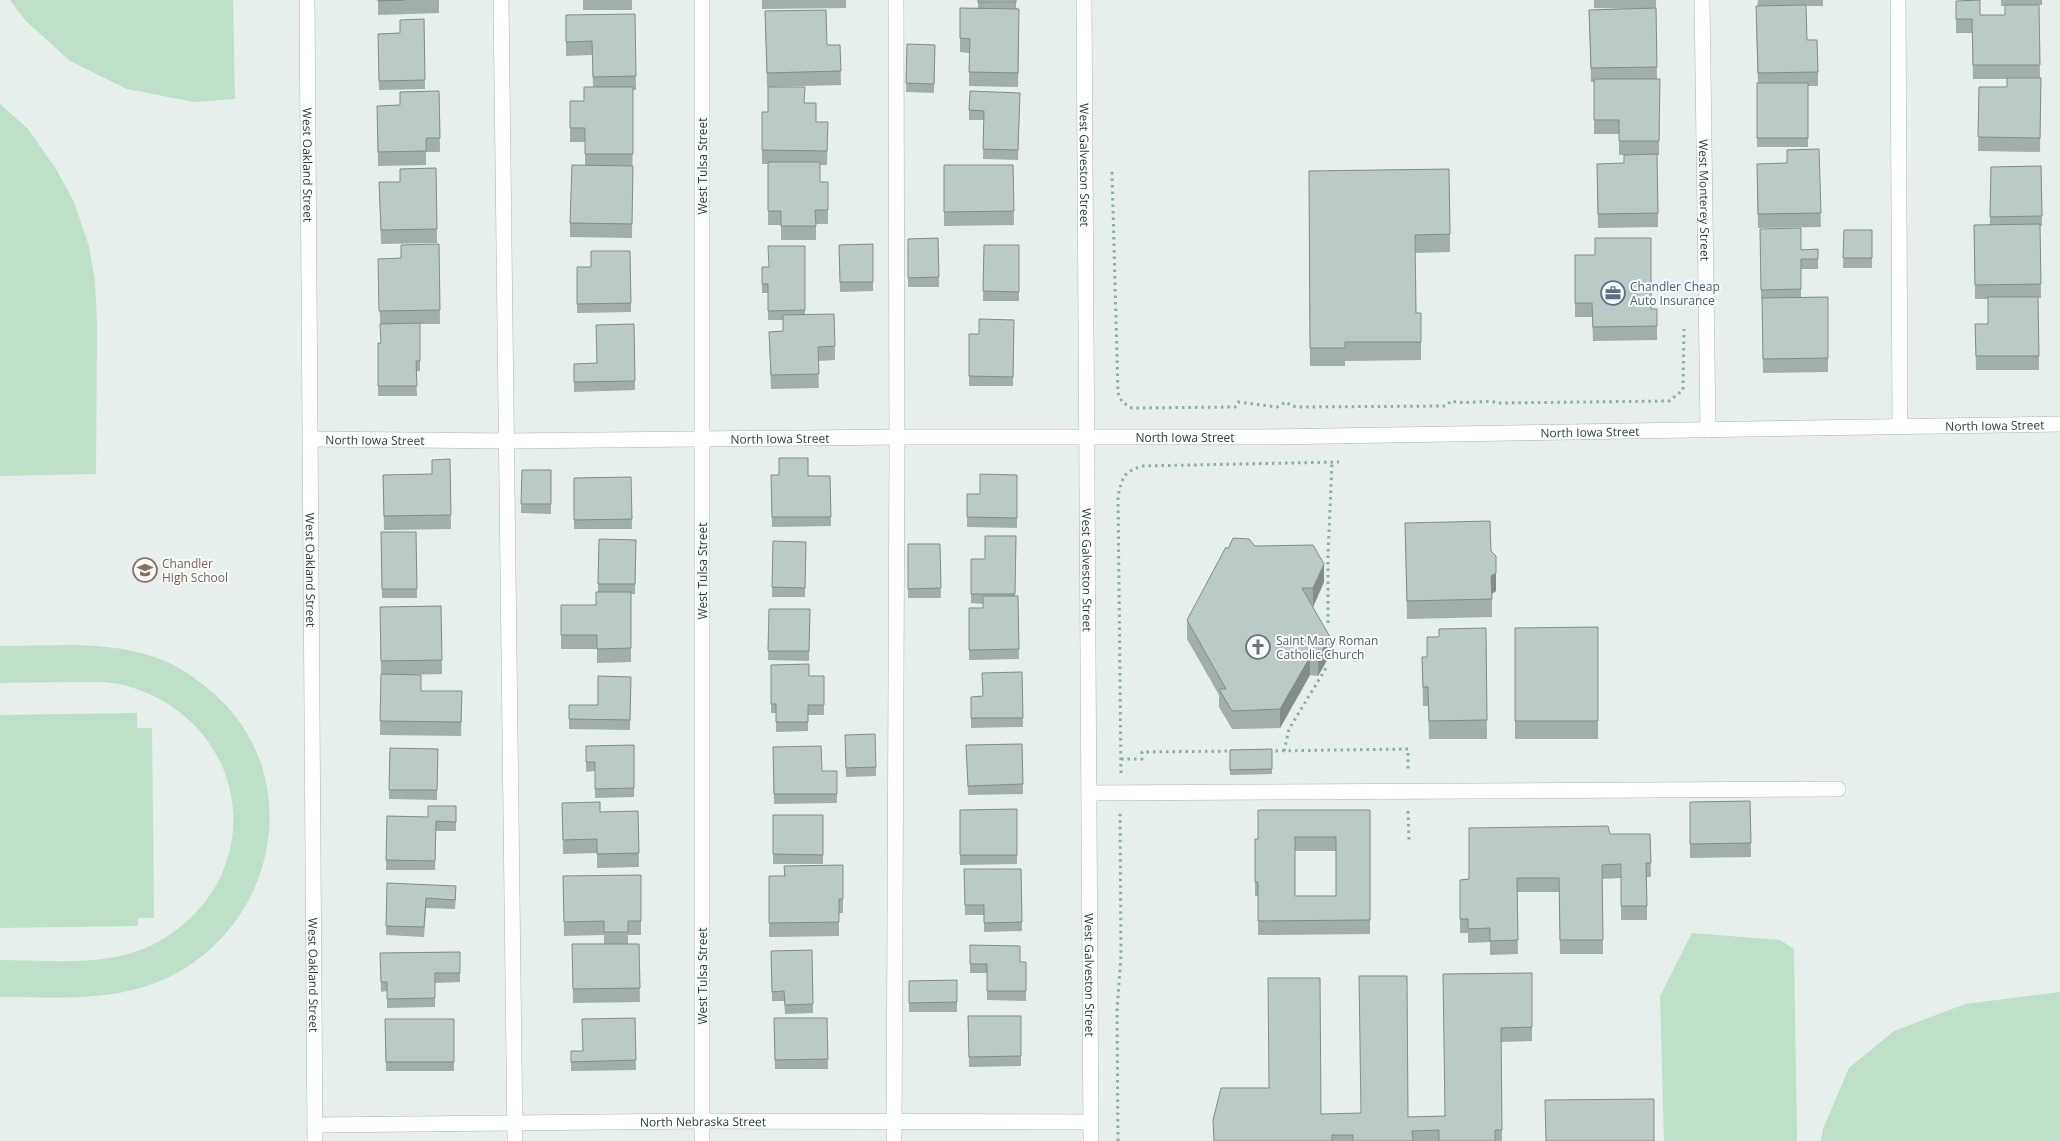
<svg xmlns="http://www.w3.org/2000/svg" width="2060" height="1141" font-family="'Open Sans',sans-serif">
<style>
.green{fill:#bfe0c8}
.lines{fill:none;stroke-linecap:round;stroke-linejoin:round}
.minor-casing{stroke:#a8b8b2;stroke-width:16}
.path{stroke:#86b3a5;stroke-width:3;stroke-dasharray:2.5 4;stroke-linecap:butt}
.minor{stroke:#fff;stroke-width:15}
.wall{fill:#a1aea9;fill-rule:evenodd}
.shaded-wall{fill:#838d89}
.building{fill:#bbcac4;stroke:#838d89;fill-rule:evenodd}
.labels{text-anchor:middle;dominant-baseline:central;stroke-width:4;stroke-linejoin:round;paint-order:stroke}
.street-label{font-size:12px;fill:#24423a;stroke:#f7fbf9}
.service-label{font-size:12px;fill:#4e5e75;stroke:#f7fbf9;text-anchor:start}
.education-label{font-size:12px;fill:#785e54;stroke:#f7fbf9;text-anchor:start}
.worship-label{font-size:12px;fill:#5b616d;stroke:#f7fbf9;text-anchor:start}
</style>
<rect width="100%" height="100%" fill="#e6efeb"/>
<g class="green">
<polygon points="10,0 233,0 235,99 194,102 127,89 70,61 26,21"/>
<polygon points="0,104 28,129 56,169 74,202 89,246 95,281 97,323 96,474 0,476"/>
<path d="M0,646C53,646 107,640 157,658C175,664 191,675 206,687C307,766 282,920 171,976C118,1003 57,997 0,997V960C51,960 109,968 156,943C273,879 253,720 124,685C107,681 89,682 72,682C48,682 24,683 0,683Z"/>
<polygon points="137,713 137,728 152,728 154,918 138,918 138,926 0,928 0,715"/>
<polygon points="1692,933 1780,940 1794,949 1797,1141 1664,1141 1660,996"/>
<polygon points="2060,992 2060,1141 1821,1141 1823,1129 1849,1068 1894,1031 1965,1004"/>
</g>
<g class="lines">
<g class="minor-casing">
<g id="minor">
<path id="s1" d="M307,0L315,1141"/>
<polyline points="501,0 515,1141"/>
<polyline points="702,0 702,1141"/>
<path id="s2" d="M1084,0L1091,1141"/>
<path id="s3" d="M1702,0L1708,430"/>
<polyline points="1898,0 1900,426"/>
<path id="s4" d="M310,439L508,441L897,437H1264L2060,424"/>
<polyline points="1089,793 1838,789"/>
<path id="s5" d="M315,1125L702,1121L1090,1122"/>
<polyline points="894,1141 897,454 896,0"/>
</g>
</g>
<g class="path">
<path d="M1112,172L1118,393L1122,402L1132,408L1235,407L1238,402L1277,407L1286,402L1292,406L1300,407L1446,406L1451,401C1467,405 1486,399 1498,403L1669,401L1683,390L1684,329"/>
<polyline points="1328,623 1328,556 1332,462"/>
<polyline points="1269,751 1408,749 1408,772"/>
<polyline points="1284,751 1289,729 1326,668"/>
<polyline points="1121,759 1142,759 1142,752 1233,751"/>
<path d="M1121,773L1118,496C1123,477 1122,473 1142,466L1339,462"/>
<polyline points="1408,811 1409,840"/>
<polyline points="1118,1141 1117,1011 1121,955 1120,812"/>
</g>
<use href="#minor" class="minor"/>
</g>
<g class="wall">
<polygon points="369,0 439,0 439,13 378,15 378,0"/>
<rect x="583" y="0" width="49" height="10"/>
<polygon points="762,0 846,0 846,8 762,9"/>
<polygon points="978,0 1016,0 1016,8 1019,9 1018,87 969,86 969,53 960,52 960,8 978,8"/>
<polygon points="1594,0 1656,0 1657,79 1660,79 1659,155 1657,155 1658,227 1598,228 1597,164 1624,163 1624,155 1619,155 1619,134 1594,134 1594,82 1591,82 1589,10 1635,9 1594,8"/>
<polygon points="1758,0 1823,0 1823,6 1806,6 1807,40 1818,72 1818,86 1808,86 1808,147 1757,147 1757,83 1758,83 1756,20"/>
<polygon points="2001,0 2042,0 2042,5 2039,5 2040,78 2041,78 2040,152 1978,151 1979,87 2007,87 2007,79 1973,79 1972,33 1956,33 1956,1 1980,15 2005,15 2005,6 2001,6"/>
<polygon points="765,11 827,45 840,45 841,85 767,87"/>
<polygon points="635,14 636,90 633,90 632,238 570,237 570,223 585,165 585,142 570,142 570,101 584,101 593,87 592,55 566,56 566,15"/>
<polygon points="424,19 425,89 379,90 378,34 400,33"/>
<polygon points="907,44 935,45 934,93 906,92"/>
<polygon points="439,91 440,152 426,152 426,165 378,166 377,106 400,105 400,92"/>
<polygon points="1020,93 1018,160 983,159 984,120 969,120 969,110"/>
<polygon points="805,103 816,122 828,122 827,165 820,165 820,182 828,182 828,224 816,224 816,240 781,240 781,225 768,225 768,164 762,164 762,112 768,112"/>
<polygon points="1819,149 1821,227 1758,228 1757,164 1787,163 1787,150"/>
<polygon points="944,165 1013,165 1014,225 944,226"/>
<polygon points="2041,166 2042,226 2040,226 2041,298 2038,298 2039,370 1976,370 1975,324 1988,324 1988,299 1975,299 1974,225 1990,225 1991,167"/>
<polygon points="436,168 437,243 381,244 379,182 400,182 400,169"/>
<polygon points="1449,169 1450,252 1415,253 1416,313 1421,313 1421,360 1345,361 1345,366 1310,366 1309,171"/>
<polygon points="1760,229 1801,250 1818,249 1818,269 1801,269 1801,297 1828,297 1828,372 1763,373 1762,299 1761,299"/>
<polygon points="1844,230 1872,230 1872,268 1843,268"/>
<polygon points="938,238 939,287 908,287 908,239"/>
<polygon points="439,244 440,324 420,324 420,371 416,371 417,396 378,396 378,343 381,343 378,272 401,258"/>
<polygon points="873,244 873,291 840,292 839,245"/>
<polygon points="984,245 1019,245 1019,301 983,301"/>
<polygon points="805,246 805,315 835,346 835,360 818,361 819,388 771,389 769,332 783,331 783,320 768,320 768,293 762,293 762,267 769,267"/>
<polygon points="630,251 631,312 577,313 577,267 591,267"/>
<polygon points="1575,255 1595,255 1651,309 1657,309 1657,340 1593,341 1592,317 1575,317"/>
<polygon points="1014,320 1013,386 969,386 969,334 979,334"/>
<polygon points="634,324 635,390 574,392 574,364 596,363"/>
<polygon points="450,459 451,529 384,530 383,475 432,474 432,460"/>
<polygon points="522,470 551,470 551,514 521,513"/>
<polygon points="771,475 830,476 831,526 772,527"/>
<polygon points="1017,475 1017,528 967,527 967,494 980,494"/>
<polygon points="631,477 632,529 574,529 574,478"/>
<polygon points="1405,523 1491,551 1496,591 1492,594 1492,617 1407,619"/>
<polygon points="381,532 416,532 417,598 382,598"/>
<polygon points="1016,536 1015,596 1018,596 1019,659 969,660 969,608 983,608 983,604 971,603 971,559 985,559"/>
<polygon points="599,539 636,540 635,594 631,594 631,662 597,663 597,649 561,649 561,605 596,605 598,592"/>
<polygon points="773,541 806,542 805,597 772,597"/>
<polygon points="908,544 940,544 941,598 908,598"/>
<polygon points="1255,546 1324,582 1313,607 1330,655 1318,676 1310,675 1280,728 1232,729 1219,707 1219,695 1187,639 1187,620"/>
<polygon points="441,606 442,674 404,675 421,691 462,705 461,736 380,735 381,675 380,607"/>
<polygon points="769,609 810,609 809,661 768,660"/>
<polygon points="1598,627 1598,739 1515,739 1515,628"/>
<polygon points="1486,628 1487,739 1429,739 1428,706 1423,706 1422,657 1427,657 1439,637"/>
<polygon points="771,665 809,676 824,676 824,715 808,715 808,731 776,732 776,713 771,713"/>
<polygon points="1022,672 1023,727 971,728 971,697 983,696"/>
<polygon points="631,677 630,730 569,729 569,705 598,705"/>
<polygon points="1022,744 1023,794 968,795 966,745"/>
<polygon points="634,745 634,797 595,798 595,771 586,772 586,746"/>
<polygon points="845,745 876,767 876,776 846,777"/>
<polygon points="773,747 822,771 837,771 837,803 774,804"/>
<polygon points="390,748 438,749 437,800 389,799"/>
<polygon points="1272,749 1272,774 1230,775 1230,750"/>
<polygon points="1750,801 1751,857 1690,858 1690,802"/>
<polygon points="562,803 600,812 638,811 639,867 597,868 597,853 563,854"/>
<polygon points="456,806 456,831 436,831 435,870 386,870 387,816 428,817"/>
<polygon points="1017,809 1017,864 960,865 960,810"/>
<path d="M1370,810V934L1258,935V896H1255V839H1258ZM1295,851H1336V896H1295Z"/>
<rect x="773" y="815" width="50" height="49"/>
<polygon points="1610,834 1650,834 1651,877 1647,877 1647,920 1621,920 1621,878 1602,879 1603,954 1560,954 1559,892 1517,892 1518,954 1490,955 1490,942 1468,943 1468,933 1460,933 1460,880 1469,879"/>
<polygon points="843,865 843,913 839,913 839,936 769,937 769,876 784,876 784,866"/>
<polygon points="964,869 1021,869 1022,931 984,932 984,915 965,915"/>
<polygon points="641,875 641,935 628,935 628,944 639,944 640,1002 573,1003 572,944 604,944 604,935 564,936 563,876"/>
<polygon points="387,883 456,896 455,909 426,908 424,937 386,935"/>
<polygon points="970,945 1020,962 1026,962 1026,1001 987,1000 987,973 970,973"/>
<polygon points="812,950 813,1013 785,1014 784,1001 772,1001 771,951"/>
<polygon points="460,952 460,982 435,983 435,1007 387,1008 387,991 381,992 380,953"/>
<polygon points="1532,973 1532,1041 1501,1042 1502,1141 1213,1141 1321,1114 1408,1117 1444,1116"/>
<polygon points="957,980 957,1012 909,1012 909,981"/>
<polygon points="968,1016 1021,1016 1021,1066 969,1067"/>
<polygon points="635,1018 636,1070 571,1071 571,1051 582,1051"/>
<polygon points="774,1018 827,1018 828,1069 775,1069"/>
<polygon points="385,1019 454,1019 454,1071 386,1071"/>
</g>
<g class="shaded-wall">
<polygon points="1324,564 1324,582 1313,607 1313,588"/>
<polygon points="1496,573 1496,591 1491,594 1491,576"/>
<polygon points="1330,637 1330,655 1318,676 1318,658"/>
<polygon points="1310,657 1310,675 1280,728 1280,709"/>
</g>
<g class="building">
<polygon points="378,0 404,0 378,1"/>
<rect x="978" y="0" width="38" height="2"/>
<polygon points="1980,0 1980,15 2005,15 2005,5 2039,5 2040,65 1973,65 1972,19 1956,19 1956,1"/>
<polygon points="1806,5 1807,40 1817,40 1818,72 1758,73 1756,6"/>
<polygon points="960,8 1019,9 1018,73 969,72 970,39 960,38"/>
<polygon points="1656,8 1657,67 1591,68 1589,10"/>
<polygon points="826,10 827,45 840,45 841,71 767,73 765,11"/>
<polygon points="635,14 636,76 593,77 592,41 566,42 566,15"/>
<polygon points="424,19 425,80 379,81 378,34 400,33 400,20"/>
<polygon points="907,44 935,45 934,84 906,83"/>
<polygon points="2007,78 2041,78 2040,138 1978,137 1979,87 2007,87"/>
<polygon points="1594,79 1660,79 1659,141 1619,141 1619,120 1594,120"/>
<rect x="1757" y="83" width="51" height="55"/>
<polygon points="584,87 633,87 633,154 585,154 585,128 570,128 570,101 584,101"/>
<polygon points="768,87 805,87 804,103 816,103 816,122 828,122 827,151 762,150 762,112 768,112"/>
<polygon points="439,91 440,138 426,138 426,151 378,152 377,106 400,105 400,92"/>
<polygon points="970,91 1020,93 1018,150 983,149 984,111 969,110"/>
<polygon points="1819,149 1821,213 1758,214 1757,164 1787,163 1787,150"/>
<polygon points="1657,154 1658,213 1598,214 1597,164 1624,163 1624,155"/>
<polygon points="768,162 820,162 820,182 828,182 828,210 815,210 816,226 781,226 781,211 768,211"/>
<polygon points="572,165 633,166 632,224 570,223"/>
<polygon points="944,165 1013,165 1014,211 944,212"/>
<polygon points="2041,166 2042,216 1990,217 1991,167"/>
<polygon points="436,168 437,229 381,230 379,182 400,182 400,169"/>
<polygon points="1449,169 1450,234 1415,235 1416,313 1421,313 1421,342 1345,342 1345,348 1310,348 1309,171"/>
<polygon points="2040,224 2041,284 1975,285 1974,225"/>
<polygon points="1801,228 1801,250 1818,249 1818,259 1801,259 1801,289 1761,290 1760,229"/>
<polygon points="1844,230 1872,230 1872,258 1843,258"/>
<polygon points="938,238 939,277 908,278 908,239"/>
<polygon points="1595,238 1651,238 1651,309 1657,309 1657,326 1593,327 1592,303 1575,303 1575,255 1595,255"/>
<polygon points="439,244 440,310 379,311 378,259 401,258 401,245"/>
<polygon points="873,244 873,282 840,282 839,245"/>
<polygon points="984,245 1019,245 1019,292 983,291"/>
<polygon points="768,246 805,246 805,310 768,311 768,284 762,284 762,267 769,267"/>
<polygon points="591,251 630,251 631,303 577,304 577,267 591,267"/>
<polygon points="1828,297 1828,358 1763,359 1762,298"/>
<polygon points="1988,297 2038,297 2039,356 1976,356 1975,324 1988,324"/>
<polygon points="834,314 835,346 818,347 819,374 771,375 769,332 783,331 783,315"/>
<polygon points="979,319 1014,320 1013,377 969,376 969,334 979,334"/>
<polygon points="420,323 420,361 416,361 417,386 378,386 378,343 381,343 380,324"/>
<polygon points="634,324 635,381 574,382 574,364 597,363 596,325"/>
<polygon points="779,458 808,458 808,476 830,476 831,517 772,517 771,475 779,475"/>
<polygon points="450,459 451,515 384,516 383,475 432,474 432,460"/>
<polygon points="522,470 551,470 551,504 521,504"/>
<polygon points="980,474 1017,475 1017,518 967,517 967,494 980,494"/>
<polygon points="631,477 632,519 574,520 574,478"/>
<polygon points="1490,521 1491,551 1496,556 1496,573 1491,576 1492,599 1407,601 1405,523"/>
<polygon points="381,532 416,532 417,589 382,589"/>
<polygon points="985,536 1016,536 1015,594 971,594 971,559 985,559"/>
<polygon points="1233,538 1249,539 1255,546 1313,545 1324,564 1313,588 1302,588 1330,637 1318,658 1310,657 1280,709 1232,711 1219,689 1226,689 1187,620 1226,547 1228,549"/>
<polygon points="599,539 636,540 635,584 598,584"/>
<polygon points="773,541 806,542 805,588 772,587"/>
<polygon points="908,544 940,544 941,588 908,589"/>
<polygon points="596,592 631,592 631,648 597,649 597,635 561,635 561,605 596,605"/>
<polygon points="983,596 1018,596 1019,649 969,650 969,608 983,608"/>
<polygon points="441,606 442,660 381,661 380,607"/>
<polygon points="769,609 810,609 809,651 768,651"/>
<polygon points="1598,627 1598,721 1515,721 1515,628"/>
<polygon points="1486,628 1487,720 1429,721 1428,687 1423,687 1422,657 1427,657 1427,637 1439,637 1439,629"/>
<polygon points="809,664 809,676 824,676 824,705 808,705 808,722 776,722 776,704 771,704 771,665"/>
<polygon points="1022,672 1023,718 971,718 971,697 983,696 982,673"/>
<polygon points="381,674 421,675 421,691 462,691 461,722 380,721"/>
<polygon points="598,676 631,677 630,720 569,719 569,705 598,705"/>
<polygon points="875,734 876,767 846,768 845,735"/>
<polygon points="1022,744 1023,784 968,786 966,745"/>
<polygon points="634,745 634,788 595,789 595,762 586,762 586,746"/>
<polygon points="821,746 822,771 837,771 837,794 774,794 773,747"/>
<polygon points="390,748 438,749 437,790 389,790"/>
<polygon points="1272,749 1272,769 1230,770 1230,750"/>
<polygon points="1750,801 1751,843 1690,844 1690,802"/>
<polygon points="600,802 600,812 638,811 639,853 597,854 597,839 563,840 562,803"/>
<polygon points="428,806 456,806 456,822 436,821 435,861 386,860 387,816 428,817"/>
<polygon points="1017,809 1017,855 960,855 960,810"/>
<path d="M1258,810H1370V920L1258,921V882H1255V839H1258ZM1295,837H1336V896H1295Z"/>
<polygon points="773,815 823,815 823,855 773,854"/>
<polygon points="1608,826 1610,834 1650,834 1651,863 1646,863 1647,906 1621,906 1621,864 1602,865 1603,940 1560,940 1559,878 1517,878 1518,940 1490,941 1490,928 1468,929 1468,919 1460,919 1460,880 1469,879 1469,828"/>
<polygon points="843,865 843,899 839,899 839,922 769,923 769,876 785,876 784,866"/>
<polygon points="964,869 1021,869 1022,922 984,923 984,905 965,905"/>
<polygon points="641,875 641,921 628,921 628,932 604,932 604,921 564,922 563,876"/>
<polygon points="387,883 456,886 455,900 426,898 424,927 386,926"/>
<polygon points="572,944 639,944 640,988 573,989"/>
<polygon points="970,945 1020,946 1020,962 1026,962 1026,991 987,991 987,964 970,964"/>
<polygon points="812,950 813,1004 785,1005 784,991 772,992 771,951"/>
<polygon points="460,952 460,973 435,973 435,998 387,999 387,982 381,982 380,953"/>
<polygon points="1532,973 1532,1027 1501,1028 1502,1130 1495,1130 1495,1141 1439,1141 1439,1130 1412,1131 1413,1141 1353,1141 1353,1135 1332,1135 1332,1141 1214,1141 1213,1120 1221,1088 1269,1088 1268,978 1320,978 1321,1114 1361,1113 1359,976 1407,976 1408,1117 1445,1116 1443,974"/>
<polygon points="957,980 957,1002 909,1003 909,981"/>
<polygon points="968,1016 1021,1016 1021,1056 969,1057"/>
<polygon points="635,1018 636,1060 571,1062 571,1051 583,1051 582,1019"/>
<polygon points="774,1018 827,1018 828,1059 775,1060"/>
<polygon points="385,1019 454,1019 454,1062 386,1062"/>
<polygon points="1654,1099 1654,1141 1546,1141 1545,1100"/>
</g>
<defs>
<g id="office-ring" transform="scale(1.25)"><circle r="9.5" fill="#f7fbf9" stroke="#5c6f8a" stroke-width="1.5"/><path d="M-6-3h4V-5.5h4V-3h4V5H-6ZM-1-4.5V-3h2v-1.5ZM-6 0V1H6V0Z" fill="#5c6f8a"/></g>
<g id="school-ring" transform="scale(1.25)"><circle r="9.5" fill="#f7fbf9" stroke="#8d6e63" stroke-width="1.5"/><path d="M0-5L7-2L0 1L-7-2ZM-4 1L0 2.5L4 1V4Q0 6-4 4Z" fill="#8d6e63"/></g>
<g id="church-ring" transform="scale(1.25)"><circle r="9.5" fill="#f7fbf9" stroke="#6b7280" stroke-width="1.5"/><path d="M-1.2-6h2.4v3.5h3.3v2.4h-3.3V6h-2.4V-.1h-3.3v-2.4h3.3Z" fill="#6b7280"/></g>
</defs>
<g fill-rule="evenodd">
<use href="#office-ring" x="1613" y="293"/>
<use href="#school-ring" x="145" y="570"/>
<use href="#church-ring" x="1258" y="647"/>
</g>
<g class="labels">
<g class="street-label">
<text stroke="none"><textPath href="#s1" startOffset="165">West Oakland Street</textPath></text>
<text transform="translate(702 166) rotate(-90)">West Tulsa Street</text>
<text stroke="none"><textPath href="#s2" startOffset="165">West Galveston Street</textPath></text>
<text stroke="none"><textPath href="#s3" startOffset="200">West Monterey Street</textPath></text>
<text stroke="none"><textPath href="#s4" startOffset="1685">North Iowa Street</textPath></text>
<text stroke="none"><textPath href="#s4" startOffset="1280">North Iowa Street</textPath></text>
<text stroke="none"><textPath href="#s4" startOffset="875">North Iowa Street</textPath></text>
<text stroke="none"><textPath href="#s4" startOffset="470">North Iowa Street</textPath></text>
<text stroke="none"><textPath href="#s4" startOffset="65">North Iowa Street</textPath></text>
<text stroke="none"><textPath href="#s1" startOffset="570">West Oakland Street</textPath></text>
<text transform="translate(702 571) rotate(-90)">West Tulsa Street</text>
<text stroke="none"><textPath href="#s2" startOffset="570">West Galveston Street</textPath></text>
<text stroke="none"><textPath href="#s1" startOffset="975">West Oakland Street</textPath></text>
<text transform="translate(702 976) rotate(-90)">West Tulsa Street</text>
<text stroke="none"><textPath href="#s2" startOffset="975">West Galveston Street</textPath></text>
<text stroke="none"><textPath href="#s5" startOffset="388">North Nebraska Street</textPath></text>
</g>
<g class="service-label">
<text x="1630" y="286">Chandler Cheap<tspan x="1630" dy="14">Auto Insurance</tspan></text>
</g>
<g class="education-label">
<text x="162" y="563">Chandler<tspan x="162" dy="14">High School</tspan></text>
</g>
<g class="worship-label">
<text x="1276" y="640">Saint Mary Roman<tspan x="1276" dy="14">Catholic Church</tspan></text>
</g>
</g>
</svg>
